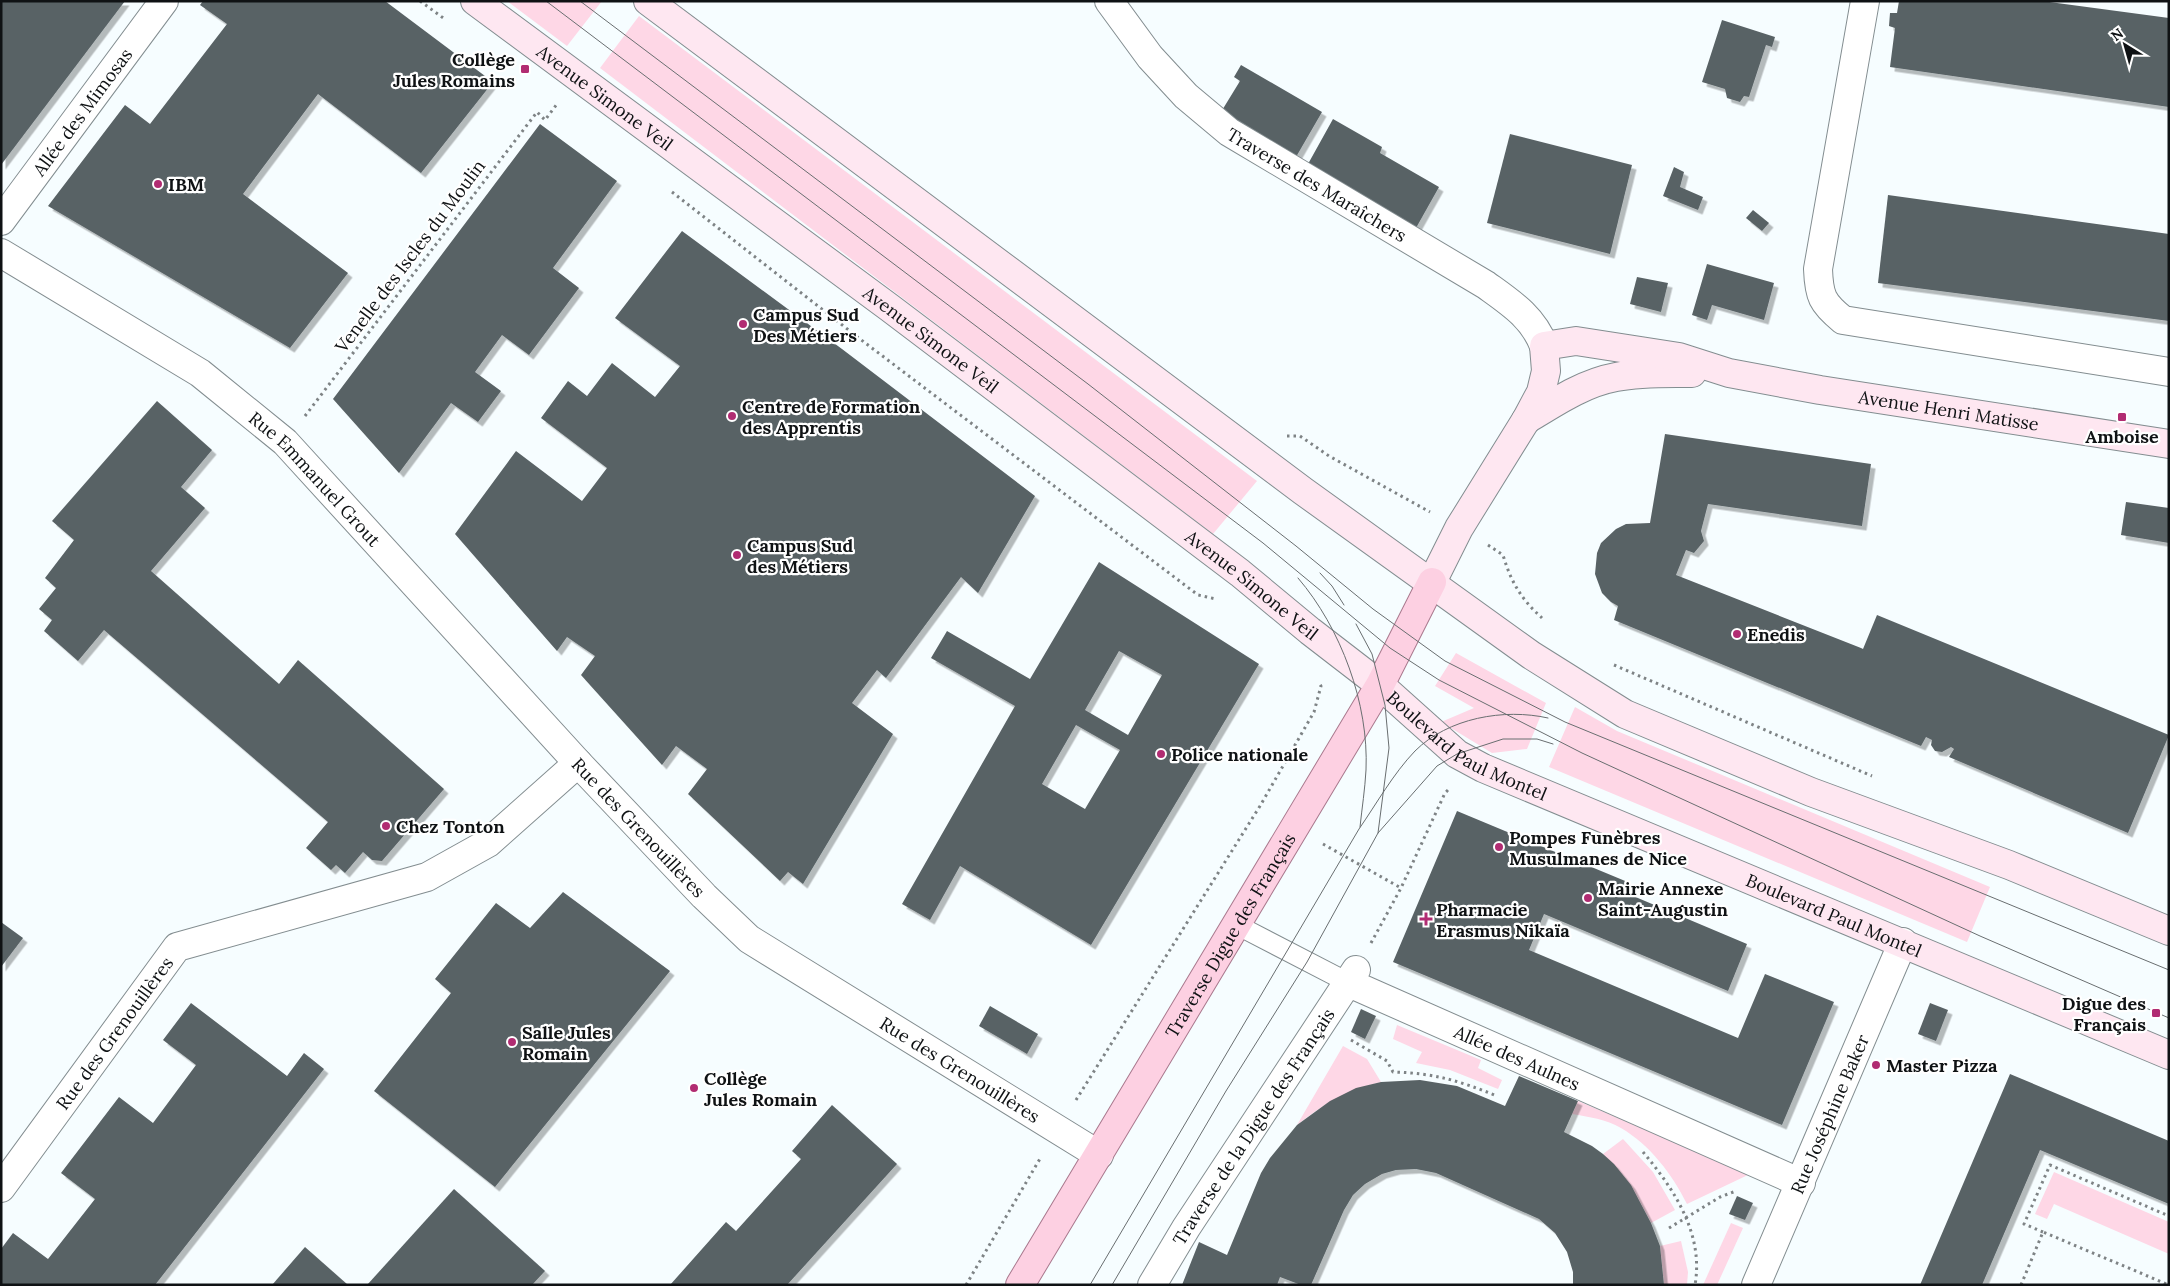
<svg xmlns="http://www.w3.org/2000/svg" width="2170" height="1286" font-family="Lora,serif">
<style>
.green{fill:#fed7e6}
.building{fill:#596265;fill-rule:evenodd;filter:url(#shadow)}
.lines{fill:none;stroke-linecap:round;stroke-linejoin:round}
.lane-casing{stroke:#838d90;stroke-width:21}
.street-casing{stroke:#838d90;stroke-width:30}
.secondary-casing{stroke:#838d90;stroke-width:30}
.primary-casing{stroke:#a9798e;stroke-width:30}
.path{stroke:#7e8385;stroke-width:3;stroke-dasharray:2.5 4;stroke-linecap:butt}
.lane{stroke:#fff;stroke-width:19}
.street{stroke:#fff;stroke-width:28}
.secondary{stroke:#fee7f1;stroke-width:28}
.primary{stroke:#fdd0e2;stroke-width:28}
.tram{stroke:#696e70;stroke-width:1}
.poi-dot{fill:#b12c72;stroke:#fff;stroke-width:2}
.labels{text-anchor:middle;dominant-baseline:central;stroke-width:4.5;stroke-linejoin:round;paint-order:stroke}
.poi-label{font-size:18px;font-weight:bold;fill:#0f1214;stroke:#fff;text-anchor:start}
.street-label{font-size:18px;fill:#0f1214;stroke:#fff}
</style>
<defs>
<filter id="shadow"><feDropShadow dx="4.5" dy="4.5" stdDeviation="0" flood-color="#0004"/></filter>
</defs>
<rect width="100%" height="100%" fill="#f6fdff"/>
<g class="green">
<polygon points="507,1 602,1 567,46"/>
<polygon points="639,16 1257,481 1213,534 600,68"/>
<polygon points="1456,653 1546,703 1527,749 1492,753 1441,722 1474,708 1435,686"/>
<polygon points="1575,707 1617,731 1990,887 1967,942 1549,767"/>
<polygon points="1397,1025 1481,1060 1478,1068 1502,1080 1498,1089 1450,1070 1416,1063 1422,1052 1393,1039"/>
<path d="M1343,1046L1367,1059L1381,1082C1348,1090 1323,1104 1297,1125Z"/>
<path d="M1578,1101L1750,1174L1687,1204C1672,1174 1650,1145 1621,1128C1606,1119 1589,1117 1572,1114Z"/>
<path d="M1623,1139L1653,1172L1675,1210L1651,1223C1638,1197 1624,1174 1603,1154Z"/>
<polygon points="2054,1172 2169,1222 2169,1254 2054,1204 2047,1219 2035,1214"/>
<polygon points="1731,1223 1743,1228 1717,1285 1703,1285"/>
<polygon points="1681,1241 1688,1272 1687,1285 1664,1285 1660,1246"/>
</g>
<g class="building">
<polygon points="1,1 125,1 1,165"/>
<polygon points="203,1 385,1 493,82 421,173 318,94 243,194 348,273 290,348 48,206 125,105 150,124 227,24 200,5"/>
<polygon points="1899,1 2042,1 2169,18 2169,107 1890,67 1895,28 1889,26 1890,13 1897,13"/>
<polygon points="1722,20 1775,37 1772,47 1766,45 1749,97 1744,96 1740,102 1727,98 1725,89 1702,82"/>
<polygon points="1241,65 1322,112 1296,157 1221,112 1240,81 1234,77"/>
<polygon points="1333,119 1382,147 1380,153 1439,187 1416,228 1308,164"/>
<polygon points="540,124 617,181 553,268 579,288 529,355 502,335 475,372 501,391 478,422 451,403 399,473 333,399"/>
<polygon points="1510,134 1632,165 1610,254 1487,223"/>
<polygon points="1674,167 1684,172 1680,187 1703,197 1698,210 1663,196"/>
<polygon points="1888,195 2169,234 2169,321 1878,283"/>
<polygon points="1753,210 1769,223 1762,231 1746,218"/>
<polygon points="682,231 842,349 1035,496 978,593 961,577 886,678 877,670 852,703 893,734 803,884 788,872 780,881 688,794 707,769 676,746 662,765 581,675 595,656 567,637 557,651 455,534 516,451 582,501 607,468 541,418 568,381 587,396 612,363 655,397 680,366 615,318"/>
<polygon points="1707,264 1774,283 1764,320 1712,305 1707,320 1692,315"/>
<polygon points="1637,277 1668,283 1661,312 1630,304"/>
<polygon points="157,401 212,450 181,487 205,508 151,571 279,684 298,660 444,789 382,861 372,860 363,852 345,873 336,865 331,870 306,848 328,822 104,630 78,661 44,631 52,620 39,609 56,588 45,578 74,540 52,521"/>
<polygon points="1665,434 1871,464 1862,526 1708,504 1701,531 1704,541 1694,553 1686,550 1676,575 1861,648 1863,649 1877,615 2169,735 2128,833 1949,757 1954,749 1951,747 1942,752 1935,751 1931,745 1932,740 1926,737 1921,746 1614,620 1618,606 1611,602 1602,593 1595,574 1597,553 1601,543 1616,529 1626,524 1650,523"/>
<polygon points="2126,502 2169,508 2169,543 2121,535"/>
<path d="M1099,562L1259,664L1091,945L960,866L930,920L902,904L1015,706L931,658L947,631L1030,679ZM1119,651L1162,675L1128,735L1085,710ZM1076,725L1120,750L1085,809L1042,784Z"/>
<polygon points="1457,811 1630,883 1626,893 1747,944 1728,991 1544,914 1529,950 1738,1038 1765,974 1834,1002 1782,1125 1393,962"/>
<polygon points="563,892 670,971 495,1187 374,1091 451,993 435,979 496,903 530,928"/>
<polygon points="1,922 23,938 1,967"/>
<polygon points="191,1003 287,1076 304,1053 324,1069 155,1285 1,1285 1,1249 13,1233 48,1259 95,1199 61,1173 119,1097 153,1123 196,1065 163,1040"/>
<polygon points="1930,1003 1948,1010 1936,1041 1918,1034"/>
<polygon points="990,1006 1038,1034 1027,1054 979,1026"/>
<polygon points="1361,1009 1376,1016 1365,1039 1351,1032"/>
<polygon points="2010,1074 2169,1141 2169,1204 2040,1150 1982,1285 1920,1285"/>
<polygon points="1519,1076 1578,1101 1564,1132 1592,1146 1603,1154 1614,1164 1631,1185 1651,1223 1660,1246 1664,1285 1573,1285 1573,1272 1567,1252 1555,1233 1539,1219 1436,1173 1416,1169 1396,1170 1382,1174 1365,1184 1353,1195 1344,1210 1311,1285 1301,1285 1280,1277 1277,1285 1182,1285 1199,1242 1227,1255 1261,1173 1270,1158 1297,1125 1330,1101 1356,1088 1381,1082 1420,1080 1457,1086 1505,1106"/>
<polygon points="832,1105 897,1164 787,1285 670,1285 726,1222 736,1231 801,1159 792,1151"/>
<polygon points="454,1189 545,1271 532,1285 367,1285"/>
<polygon points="1737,1196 1753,1203 1745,1220 1729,1214"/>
<polygon points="305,1247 348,1285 272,1285"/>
</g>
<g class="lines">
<g class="lane-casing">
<polyline id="lane" points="1237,925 1349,983"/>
</g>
<g class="street-casing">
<g id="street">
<path id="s1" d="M1109,1L1150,57L1186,96L1229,132L1486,285C1511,303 1533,317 1544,346"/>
<path d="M1865,1L1818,269C1819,296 1822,303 1843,320L2169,372"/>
<path id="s2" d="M1,221L164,1"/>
<path id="s3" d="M1,253L200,373L285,442L578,763L704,896L749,939L1099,1155"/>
<path id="s4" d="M1349,983L1801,1183"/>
<path id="s5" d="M1,1188L177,947L427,877L488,843L578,763"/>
<path id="s6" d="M1152,1285L1186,1228L1356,970"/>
<path id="s7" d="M1756,1285L1903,942"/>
</g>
</g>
<g class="secondary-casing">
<g id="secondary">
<path id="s8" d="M475,1L890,308L1240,573L1310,631L1380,685L1457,754L1483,768L2169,1055"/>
<polyline points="648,1 1303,491 1531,655 1625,714 1811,792 2009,865 2169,931"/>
<path d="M1526,420C1554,403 1583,383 1616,377C1641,372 1667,373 1692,373"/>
<path id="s9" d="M1432,582L1459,528L1526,420L1541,392L1546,371L1544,346L1576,341L1679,357L1729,373L1820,390L2169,444"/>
</g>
</g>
<g class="primary-casing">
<g id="primary">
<path id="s10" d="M1020,1285L1380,685L1432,582"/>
</g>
</g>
<g class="path">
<polyline points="420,1 446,20"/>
<polyline points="672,192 864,342 1198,595 1216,599"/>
<polyline points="305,416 537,112 545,120 557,104"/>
<polyline points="1287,436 1300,436 1329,456 1430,512"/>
<path d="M1488,545L1503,555C1511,582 1521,599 1542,618"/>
<polyline points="1614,665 1872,776"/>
<polyline points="1323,844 1401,888"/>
<polyline points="1371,943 1401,888 1445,793 1450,788"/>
<path d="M1351,1040L1387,1061L1393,1072C1434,1073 1460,1081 1497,1096"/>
<polyline points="1076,1100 1260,806 1314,712 1321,686 1319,683"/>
<path d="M1643,1152C1674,1189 1704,1234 1695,1285"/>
<polyline points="1669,1228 1720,1197 1736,1191"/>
<polyline points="2043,1232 2024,1224 2050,1165 2169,1216"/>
<polyline points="966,1285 1041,1157"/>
<polyline points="2021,1285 2043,1232 2169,1285"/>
</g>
<use href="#lane" class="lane"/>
<use href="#street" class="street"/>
<use href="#secondary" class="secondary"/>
<use href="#primary" class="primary"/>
<g class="tram">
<polyline points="546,1 1263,543 1390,648 1439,680 1582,753 1980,936 2169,1018"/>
<polyline points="580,1 1088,384 1296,546 1373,609 1445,661 1565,722 2169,970"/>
<polyline points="1320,573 1332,586 1344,605"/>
<path d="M1298,578C1341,628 1369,704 1366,770C1365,789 1362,808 1360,827"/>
<polyline points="1356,624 1372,654 1385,705 1389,748 1378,833"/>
<path d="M1090,1285L1359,829C1377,803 1393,774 1415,751C1448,718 1504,708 1548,718"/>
<polyline points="1112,1285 1226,1091 1307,962 1378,833 1437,766 1457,754 1503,739 1537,739 1553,744"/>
</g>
</g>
<g class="poi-dot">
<rect x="520" y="64" width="10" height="10" rx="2.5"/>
<circle cx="158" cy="184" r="5"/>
<circle cx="743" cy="324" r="5"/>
<circle cx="732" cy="416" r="5"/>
<rect x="2117" y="412" width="10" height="10" rx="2.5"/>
<circle cx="737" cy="555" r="5"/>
<circle cx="1737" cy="634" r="5"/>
<circle cx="1161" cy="754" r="5"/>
<circle cx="386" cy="826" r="5"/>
<circle cx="1499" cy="847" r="5"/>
<circle cx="1588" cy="898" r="5"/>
<path d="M1423.5 911.5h5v5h5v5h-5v5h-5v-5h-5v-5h5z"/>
<rect x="2151" y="1008" width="10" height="10" rx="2.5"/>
<circle cx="512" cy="1042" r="5"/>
<circle cx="1876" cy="1065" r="5"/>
<circle cx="694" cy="1088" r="5"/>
</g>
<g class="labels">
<g class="poi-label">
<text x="515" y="59" text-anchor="end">Collège<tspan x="515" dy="21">Jules Romains</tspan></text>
<text x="168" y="184">IBM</text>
<text x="753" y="314">Campus Sud<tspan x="753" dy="21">Des Métiers</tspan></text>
<text x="742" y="406">Centre de Formation<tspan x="742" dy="21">des Apprentis</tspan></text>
<text x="2122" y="436" text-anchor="middle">Amboise</text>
<text x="747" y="545">Campus Sud<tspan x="747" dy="21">des Métiers</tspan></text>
<text x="1747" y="634">Enedis</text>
<text x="1171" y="754">Police nationale</text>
<text x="396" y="826">Chez Tonton</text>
<text x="1509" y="837">Pompes Funèbres<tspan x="1509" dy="21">Musulmanes de Nice</tspan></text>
<text x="1598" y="888">Mairie Annexe<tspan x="1598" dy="21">Saint-Augustin</tspan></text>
<text x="1436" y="909">Pharmacie<tspan x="1436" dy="21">Erasmus Nikaïa</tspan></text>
<text x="2146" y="1003" text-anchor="end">Digue des<tspan x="2146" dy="21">Français</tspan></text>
<text x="522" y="1032">Salle Jules<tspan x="522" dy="21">Romain</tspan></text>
<text x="1886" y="1065">Master Pizza</text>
<text x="704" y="1078">Collège<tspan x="704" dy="21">Jules Romain</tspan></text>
</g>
<g class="street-label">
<text stroke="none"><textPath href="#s8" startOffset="162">Avenue Simone Veil</textPath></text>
<text stroke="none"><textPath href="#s2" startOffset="136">Allée des Mimosas</textPath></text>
<text stroke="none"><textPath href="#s1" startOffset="281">Traverse des Maraîchers</textPath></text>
<text transform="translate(410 256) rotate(-53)">Venelle des Iscles du Moulin</text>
<text stroke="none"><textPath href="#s8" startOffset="568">Avenue Simone Veil</textPath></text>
<text stroke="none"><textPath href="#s9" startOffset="678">Avenue Henri Matisse</textPath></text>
<text stroke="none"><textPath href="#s3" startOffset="389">Rue Emmanuel Grout</textPath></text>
<text stroke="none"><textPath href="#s8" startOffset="972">Avenue Simone Veil</textPath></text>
<text stroke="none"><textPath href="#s8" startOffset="1242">Boulevard Paul Montel</textPath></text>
<text stroke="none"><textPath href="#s3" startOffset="865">Rue des Grenouillères</textPath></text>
<text stroke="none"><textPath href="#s8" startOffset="1648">Boulevard Paul Montel</textPath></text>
<text stroke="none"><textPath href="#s10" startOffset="408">Traverse Digue des Français</textPath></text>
<text stroke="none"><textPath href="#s5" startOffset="192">Rue des Grenouillères</textPath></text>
<text stroke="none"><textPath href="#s4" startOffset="184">Allée des Aulnes</textPath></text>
<text stroke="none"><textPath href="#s3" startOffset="1270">Rue des Grenouillères</textPath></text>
<text stroke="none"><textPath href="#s7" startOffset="186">Rue Joséphine Baker</textPath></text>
<text stroke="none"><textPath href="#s6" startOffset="188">Traverse de la Digue des Français</textPath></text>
</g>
</g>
<rect width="2170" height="1286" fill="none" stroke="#0f1214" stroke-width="5"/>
<g transform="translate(2125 45) rotate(323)" stroke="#ffffff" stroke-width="4" paint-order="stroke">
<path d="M0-4L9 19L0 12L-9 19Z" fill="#0f1214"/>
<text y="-8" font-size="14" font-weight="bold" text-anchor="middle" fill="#0f1214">N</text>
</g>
</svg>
